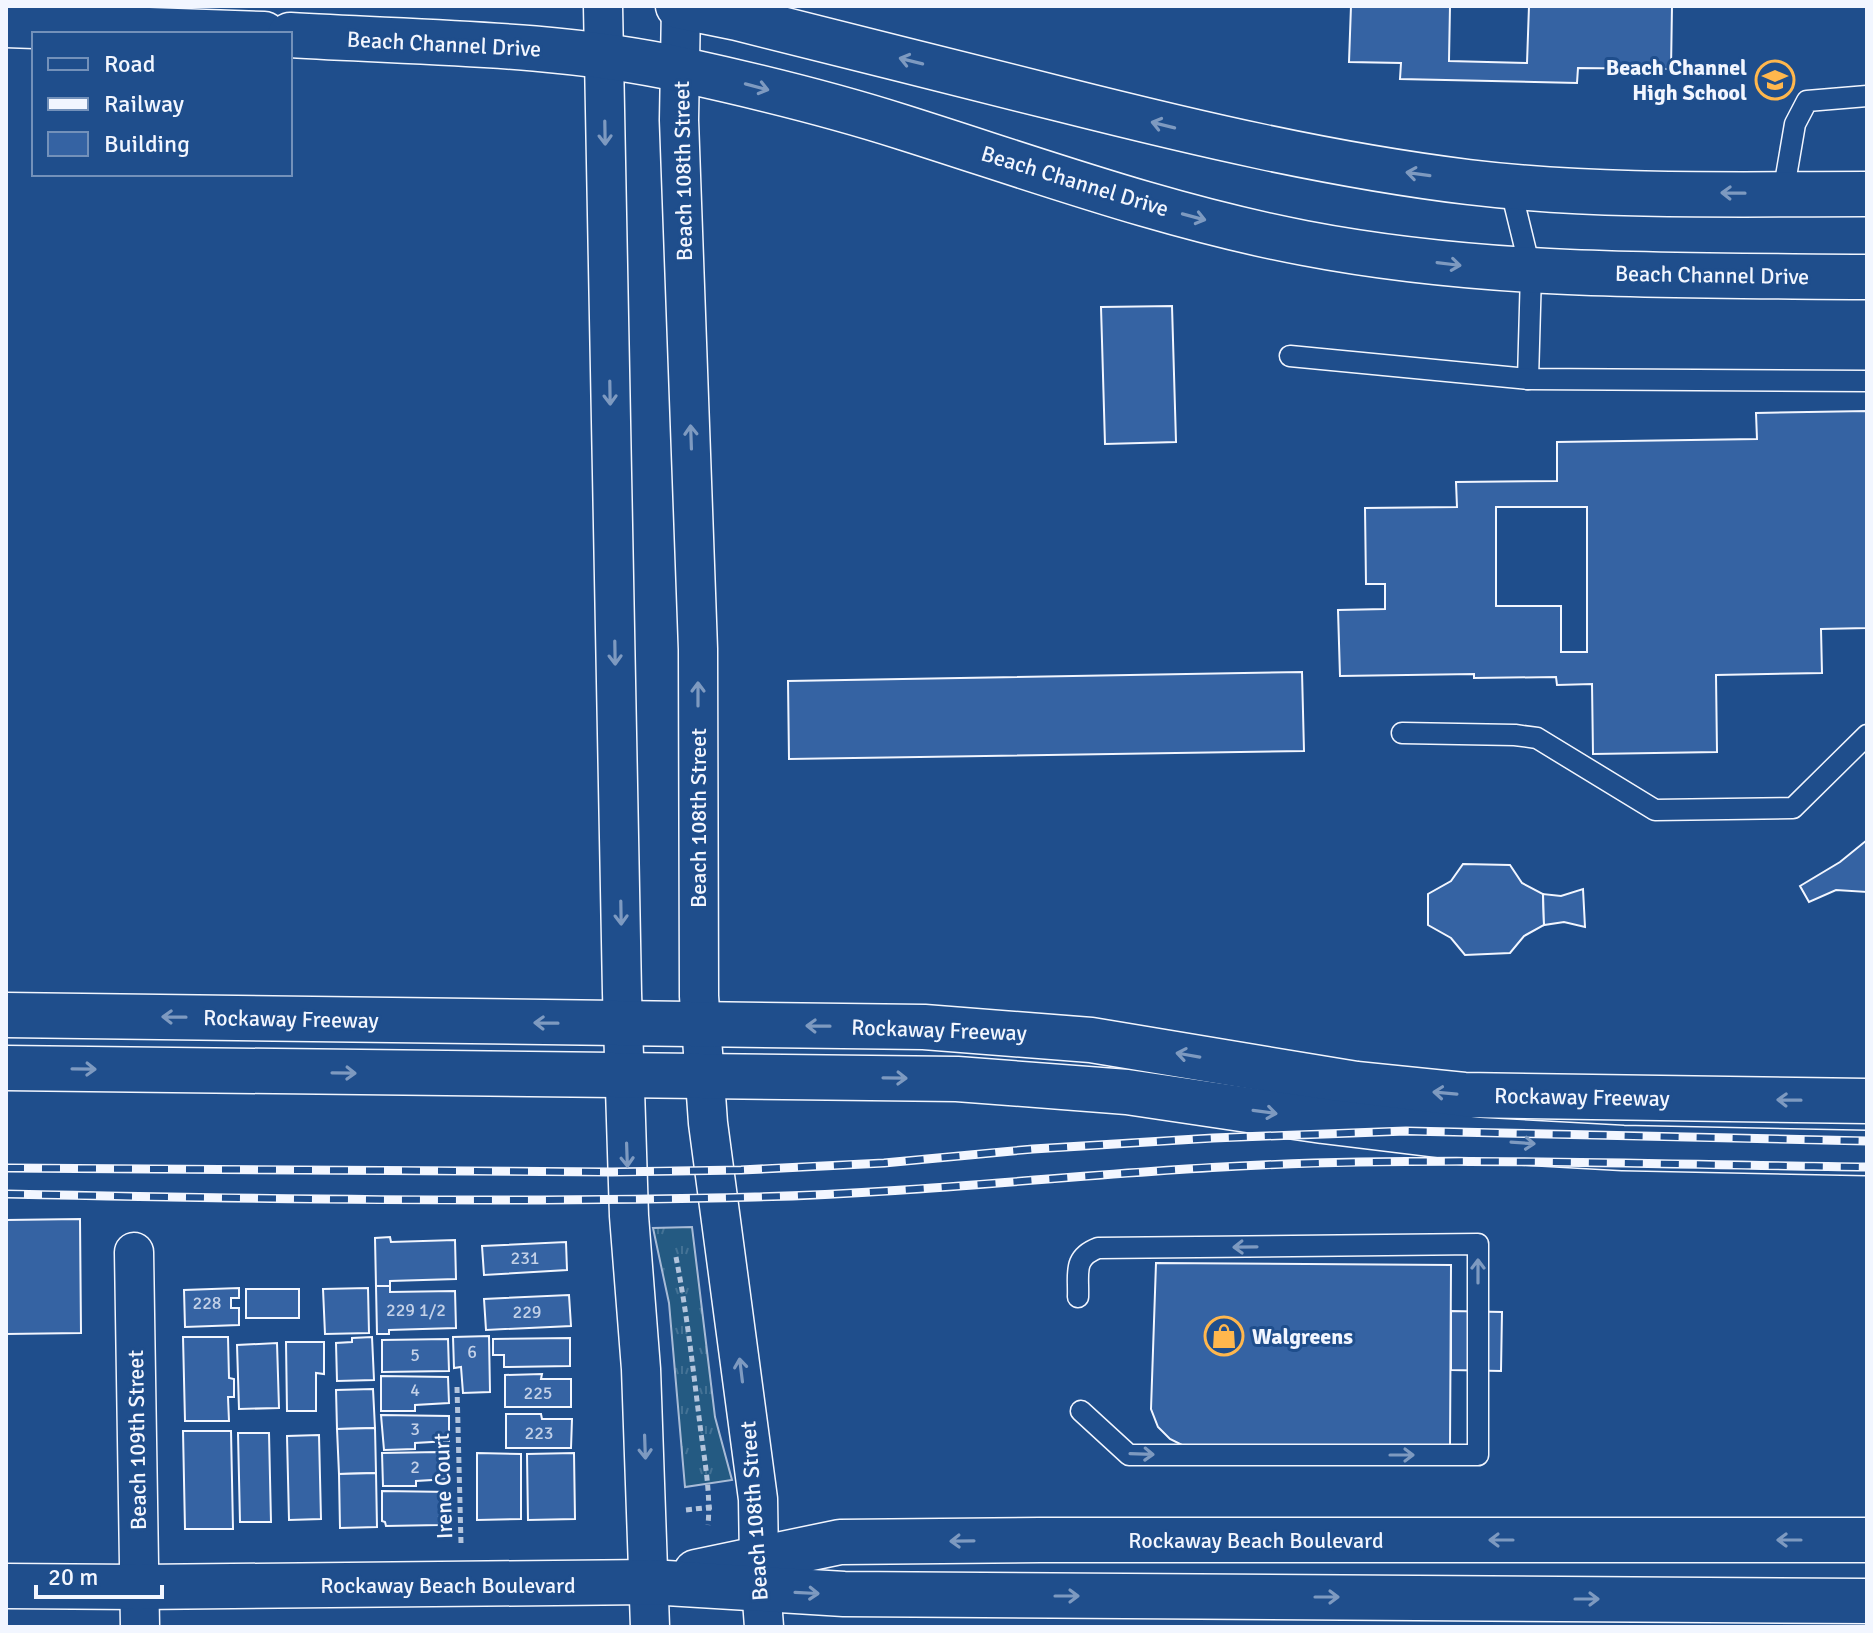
<svg xmlns="http://www.w3.org/2000/svg" width="1873" height="1633" font-family="Signika,sans-serif">
<style>
.grass{fill:url(#grass-tufts);stroke:#a8bbd7;stroke-width:2}
.building{fill:#3563a3;stroke:#f2f6ff;stroke-width:2;fill-rule:evenodd}
.lines{fill:none;stroke-linecap:round;stroke-linejoin:round}
.service-casing{stroke:#f2f6ff;stroke-width:23}
.minor-casing{stroke:#f2f6ff;stroke-width:41}
.tertiary-casing{stroke:#f2f6ff;stroke-width:47}
.primary-casing{stroke:#f2f6ff;stroke-width:47}
.path{stroke:#b3c4dc;stroke-width:5;stroke-dasharray:6 4;stroke-linecap:butt}
.service{stroke:#1f4e8c;stroke-width:20}
.minor{stroke:#1f4e8c;stroke-width:38}
.tertiary{stroke:#1f4e8c;stroke-width:44}
.primary{stroke:#1f4e8c;stroke-width:44}
.rail-casing{stroke:#f2f6ff;stroke-width:9}
.rail{stroke:#1f4e8c;stroke-width:6;stroke-dasharray:18;stroke-linecap:butt}
.oneway{stroke:#7e9ac0}
.labels{text-anchor:middle;dominant-baseline:central;stroke-width:6;stroke-linejoin:round;paint-order:stroke}
.number-label{font-size:18px;fill:#c3d1e8}
.street-label{font-size:22px;fill:#f2f6ff;stroke:#1f4e8c}
.poi-label{font-size:22px;font-weight:bold;fill:#f2f6ff;stroke:#1f4e8c;text-anchor:end}
</style>
<defs>
<pattern id="grass-tufts" width="24" height="20" patternUnits="userSpaceOnUse" patternTransform="scale(2)"><rect width="24" height="20" fill="#245a82"/><path d="M3 7l-1-3M5 7V3M7 7l1-3M15 17l-1-3M17 17v-4M19 17l1-3" fill="none" stroke="#447295"/></pattern>
</defs>
<rect width="100%" height="100%" fill="#1f4e8c"/>
<polygon class="grass" points="692,1227 715,1417 732,1480 685,1487 669,1303 653,1228"/>
<g class="building">
<polygon points="1351,6 1450,6 1449,61 1527,63 1529,6 1672,6 1671,69 1578,68 1577,83 1400,79 1401,63 1349,62"/>
<polygon points="1172,306 1176,442 1105,444 1101,307"/>
<path d="M1867,411V628L1821,629L1822,673L1716,675L1717,752L1593,754L1592,684L1557,685L1556,677L1474,678V674L1340,676L1338,610L1385,609V584H1366L1365,508L1457,507L1456,482L1557,481V442L1757,439L1756,413ZM1496,507H1587V652H1561V606H1496Z"/>
<polygon points="1302,672 1304,751 789,759 788,681"/>
<polygon points="1867,840 1867,892 1836,890 1809,902 1800,886 1840,862"/>
<polygon points="1463,864 1510,865 1522,883 1543,894 1544,925 1524,936 1510,953 1465,955 1451,938 1428,925 1428,894 1451,881"/>
<polygon points="1583,889 1585,927 1564,922 1544,925 1543,894 1561,896"/>
<polygon points="80,1219 81,1333 6,1334 6,1220"/>
<polygon points="390,1237 391,1242 455,1240 456,1279 390,1281 390,1286 376,1286 375,1238"/>
<polygon points="566,1242 567,1270 484,1275 482,1246"/>
<polygon points="1156,1263 1451,1265 1450,1448 1184,1446 1170,1439 1158,1427 1151,1409"/>
<polygon points="376,1286 390,1286 390,1292 455,1291 456,1328 389,1330 389,1334 377,1334"/>
<polygon points="239,1288 239,1298 231,1298 231,1308 239,1308 239,1325 185,1327 184,1290"/>
<polygon points="368,1288 369,1333 325,1334 323,1289"/>
<rect x="246" y="1289" width="53" height="29"/>
<polygon points="569,1295 571,1326 486,1330 484,1299"/>
<polygon points="1451,1311 1502,1312 1501,1371 1451,1370"/>
<polygon points="489,1336 490,1392 463,1393 461,1367 454,1368 453,1337"/>
<polygon points="183,1337 228,1337 229,1378 234,1379 234,1397 228,1397 229,1421 185,1421"/>
<polygon points="372,1337 374,1380 337,1381 336,1343 352,1342 352,1338"/>
<polygon points="570,1338 570,1366 504,1367 504,1355 493,1355 493,1339"/>
<polygon points="448,1339 449,1371 382,1372 382,1340"/>
<polygon points="286,1342 324,1342 324,1374 316,1373 316,1411 287,1411"/>
<polygon points="277,1343 279,1408 239,1409 237,1345"/>
<polygon points="542,1374 541,1379 571,1379 571,1407 505,1407 505,1375"/>
<polygon points="381,1376 448,1377 449,1403 415,1405 415,1411 381,1411"/>
<polygon points="373,1389 375,1428 337,1429 336,1390"/>
<polygon points="506,1414 541,1414 542,1419 572,1419 571,1448 506,1448"/>
<polygon points="381,1415 449,1416 449,1441 415,1443 415,1449 384,1450"/>
<polygon points="375,1428 376,1473 339,1474 337,1429"/>
<polygon points="183,1431 231,1431 233,1529 185,1529"/>
<polygon points="238,1433 269,1433 271,1522 240,1522"/>
<polygon points="319,1435 321,1519 289,1520 287,1436"/>
<polygon points="439,1452 449,1454 449,1479 416,1481 416,1486 383,1486 382,1453"/>
<polygon points="477,1453 521,1454 521,1519 477,1520"/>
<polygon points="574,1453 575,1519 528,1520 527,1454"/>
<polygon points="376,1473 377,1527 340,1528 339,1474"/>
<polygon points="382,1491 451,1492 451,1517 439,1517 440,1525 386,1526 385,1522 382,1521"/>
</g>
<g class="lines">
<g class="service-casing">
<g id="service">
<polyline points="1510,186 1531,272 1528,379"/>
<polyline points="1783,194 1795,124 1807,101 1867,96"/>
<polyline points="1290,356 1528,379 1867,381"/>
<polyline points="1402,733 1515,735 1537,738 1655,810 1793,808 1867,735"/>
<path d="M1078,1297C1079,1274 1072,1258 1098,1248L1478,1244V1455H1129L1081,1411"/>
</g>
</g>
<g class="minor-casing">
<g id="minor">
<polyline points="603,6 622,993 629,1216 641,1369 650,1627"/>
<polyline points="681,6 679,120 698,649 699,996 708,1123 758,1499 759,1559 764,1627"/>
<polyline points="134,1252 140,1627"/>
</g>
</g>
<g class="tertiary-casing">
<g id="tertiary">
<polyline points="6,1015 924,1027 1091,1040 1356,1084 1464,1095 1867,1101"/>
<polyline points="6,1068 957,1079 1127,1092 1323,1121 1479,1140 1623,1148 1867,1153"/>
<polyline points="696,1572 840,1542 1040,1540 1867,1540"/>
<polyline points="6,1586 139,1587 650,1582 844,1594 1867,1601"/>
</g>
</g>
<g class="primary-casing">
<g id="primary">
<path d="M678,6L737,18C845,45 952,72 1060,99C1195,133 1330,165 1468,182C1600,198 1735,194 1867,194"/>
<polyline points="6,25 264,34"/>
<path d="M290,35C421,43 555,42 683,70C756,86 830,104 902,127C1035,169 1167,217 1304,243C1491,279 1678,275 1867,277"/>
</g>
</g>
<g class="path">
<path d="M676,1257C687,1313 693,1369 700,1425C704,1458 711,1492 708,1525"/>
<polyline points="457,1387 461,1543"/>
<polyline points="686,1510 712,1507"/>
</g>
<use href="#service" class="service"/>
<use href="#minor" class="minor"/>
<use href="#tertiary" class="tertiary"/>
<use href="#primary" class="primary"/>
<g class="rail-casing">
<g id="rail">
<polyline points="6,1168 612,1172 741,1170 884,1163 1033,1149 1213,1138 1406,1131 1867,1141"/>
<path d="M6,1194C256,1199 505,1203 755,1197C917,1193 1078,1174 1240,1166C1449,1156 1658,1165 1867,1167"/>
</g>
</g>
<use href="#rail" class="rail"/>
</g>
<defs><path id="oneway-shaft" d="M-6 0H5M1.5-3L5.5 0L1.5 3" fill="none" stroke-width="1.6" stroke-linecap="round" stroke-linejoin="round" transform="scale(2)"/></defs>
<g class="oneway">
<use href="#oneway-shaft" transform="translate(911 61) rotate(-166)"/>
<use href="#oneway-shaft" transform="translate(757 87) rotate(15)"/>
<use href="#oneway-shaft" transform="translate(1163 125) rotate(-166)"/>
<use href="#oneway-shaft" transform="translate(605 133) rotate(89)"/>
<use href="#oneway-shaft" transform="translate(1418 174) rotate(-172)"/>
<use href="#oneway-shaft" transform="translate(1733 193) rotate(-179)"/>
<use href="#oneway-shaft" transform="translate(1194 217) rotate(15)"/>
<use href="#oneway-shaft" transform="translate(1449 264) rotate(7)"/>
<use href="#oneway-shaft" transform="translate(610 393) rotate(89)"/>
<use href="#oneway-shaft" transform="translate(691 437) rotate(-92)"/>
<use href="#oneway-shaft" transform="translate(615 653) rotate(89)"/>
<use href="#oneway-shaft" transform="translate(698 694) rotate(-90)"/>
<use href="#oneway-shaft" transform="translate(621 913) rotate(89)"/>
<use href="#oneway-shaft" transform="translate(174 1017) rotate(-179)"/>
<use href="#oneway-shaft" transform="translate(546 1023) rotate(-179)"/>
<use href="#oneway-shaft" transform="translate(818 1026) rotate(-179)"/>
<use href="#oneway-shaft" transform="translate(1188 1055) rotate(-170)"/>
<use href="#oneway-shaft" transform="translate(84 1069) rotate(1)"/>
<use href="#oneway-shaft" transform="translate(344 1073) rotate(1)"/>
<use href="#oneway-shaft" transform="translate(895 1078) rotate(1)"/>
<use href="#oneway-shaft" transform="translate(1445 1093) rotate(-175)"/>
<use href="#oneway-shaft" transform="translate(1789 1100) rotate(-179)"/>
<use href="#oneway-shaft" transform="translate(1265 1112) rotate(8)"/>
<use href="#oneway-shaft" transform="translate(1523 1143) rotate(4)"/>
<use href="#oneway-shaft" transform="translate(627 1155) rotate(88)"/>
<use href="#oneway-shaft" transform="translate(1245 1247) rotate(179)"/>
<use href="#oneway-shaft" transform="translate(1478 1271) rotate(-90)"/>
<use href="#oneway-shaft" transform="translate(741 1370) rotate(-97)"/>
<use href="#oneway-shaft" transform="translate(645 1447) rotate(88)"/>
<use href="#oneway-shaft" transform="translate(1142 1454) rotate(2)"/>
<use href="#oneway-shaft" transform="translate(1402 1455)"/>
<use href="#oneway-shaft" transform="translate(1501 1540) rotate(-180)"/>
<use href="#oneway-shaft" transform="translate(1789 1540) rotate(-180)"/>
<use href="#oneway-shaft" transform="translate(962 1541) rotate(179)"/>
<use href="#oneway-shaft" transform="translate(807 1593) rotate(3)"/>
<use href="#oneway-shaft" transform="translate(1067 1596)"/>
<use href="#oneway-shaft" transform="translate(1327 1597)"/>
<use href="#oneway-shaft" transform="translate(1587 1599)"/>
</g>
<defs>
<g id="school-ring" transform="scale(2)"><circle r="9.5" fill="#1f4e8c" stroke="#ffb74d" stroke-width="1.5"/><path d="M0-5L7-2L0 1L-7-2ZM-4 1L0 2.5L4 1V4Q0 6-4 4Z" fill="#ffb74d"/></g>
<g id="shop-ring" transform="scale(2)"><circle r="9.5" fill="#1f4e8c" stroke="#ffb74d" stroke-width="1.5"/><path d="M-5-2.5h2.3a2.7 3.5 0 0 1 5.4 0H5L5.5 6h-11ZM-1.5-2.5h3a1.5 2.3 0 0 0-3 0Z" fill="#ffb74d"/></g>
</defs>
<g fill-rule="evenodd">
<use href="#school-ring" x="1775" y="80"/>
<use href="#shop-ring" x="1224" y="1336"/>
</g>
<g class="labels">
<g class="number-label">
<text x="525" y="1258">231</text>
<text x="207" y="1303">228</text>
<text x="416" y="1310">229 1/2</text>
<text x="527" y="1312">229</text>
<text x="472" y="1352">6</text>
<text x="415" y="1355">5</text>
<text x="415" y="1390">4</text>
<text x="538" y="1393">225</text>
<text x="415" y="1429">3</text>
<text x="539" y="1433">223</text>
<text x="415" y="1467">2</text>
</g>
<g class="street-label">
<text transform="translate(444 44) rotate(3)">Beach Channel Drive</text>
<text transform="translate(683 171) rotate(-91)">Beach 108th Street</text>
<text transform="translate(1075 181) rotate(17)">Beach Channel Drive</text>
<text transform="translate(1712 275) rotate(1)">Beach Channel Drive</text>
<text transform="translate(698 818) rotate(-90)">Beach 108th Street</text>
<text transform="translate(291 1019) rotate(1)">Rockaway Freeway</text>
<text transform="translate(939 1030) rotate(2)">Rockaway Freeway</text>
<text transform="translate(1582 1097) rotate(1)">Rockaway Freeway</text>
<text transform="translate(137 1440) rotate(-91)">Beach 109th Street</text>
<text transform="translate(443 1486) rotate(-92)">Irene Court</text>
<text transform="translate(754 1511) rotate(-94)">Beach 108th Street</text>
<text x="1256" y="1540">Rockaway Beach Boulevard</text>
<text x="448" y="1585">Rockaway Beach Boulevard</text>
</g>
<g class="poi-label">
<text x="1747" y="67">Beach Channel<tspan x="1747" dy="25">High School</tspan></text>
<text x="1252" y="1336" text-anchor="start">Walgreens</text>
</g>
</g>
<rect width="1873" height="1633" fill="none" stroke="#f2f6ff" stroke-width="16"/>
<rect x="32" y="32" width="260" height="144" fill="#1f4e8c" stroke="#7391ba" stroke-width="2"/>
<rect x="48" y="58" width="40" height="12" fill="#1f4e8c" stroke="#7391ba" stroke-width="2"/>
<text x="104" y="72" font-size="24" fill="#f2f6ff">Road</text>
<rect x="48" y="98" width="40" height="12" fill="#f2f6ff" stroke="#7391ba" stroke-width="2"/>
<text x="104" y="112" font-size="24" fill="#f2f6ff">Railway</text>
<rect x="48" y="132" width="40" height="24" fill="#3563a3" stroke="#7391ba" stroke-width="2"/>
<text x="104" y="152" font-size="24" fill="#f2f6ff">Building</text>
<path d="M36 1585v12h126v-12" fill="none" stroke="#f2f6ff" stroke-width="4"/>
<text x="48" y="1585" font-size="24" fill="#f2f6ff" stroke="#1f4e8c" stroke-width="6" paint-order="stroke">20 m</text>
</svg>
